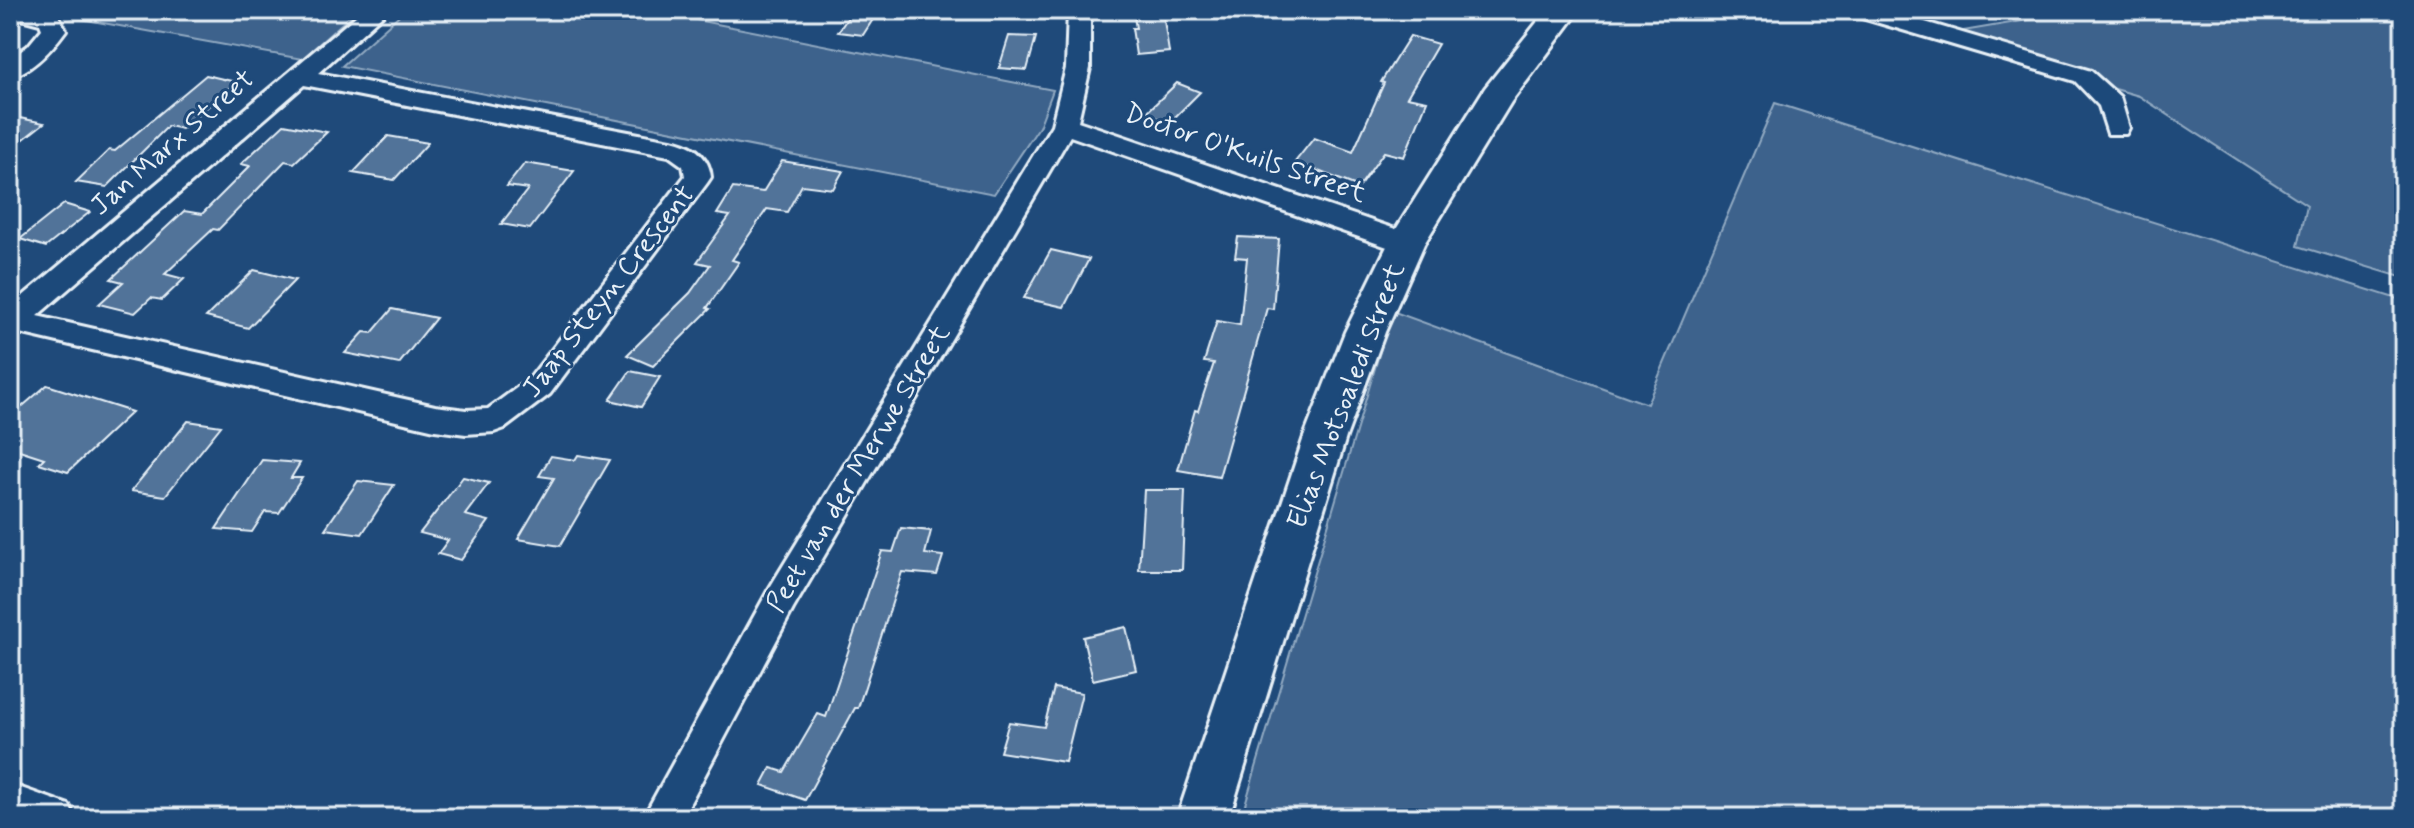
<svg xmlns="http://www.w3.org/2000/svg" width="2414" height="828" font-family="Mynerve,sans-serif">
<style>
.green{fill:#3c628c;stroke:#92aac2;stroke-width:2}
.building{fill:#517399;stroke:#e8f1f8;stroke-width:2}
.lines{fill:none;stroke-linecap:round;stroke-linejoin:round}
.street-casing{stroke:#e8f1f8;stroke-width:6}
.secondary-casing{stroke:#e8f1f8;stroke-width:6}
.street{fill:#1f4a7a;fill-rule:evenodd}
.secondary{fill:#1f4a7a;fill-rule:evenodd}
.labels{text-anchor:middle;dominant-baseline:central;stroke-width:6;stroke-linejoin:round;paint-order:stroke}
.street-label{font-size:28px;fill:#e8f1f8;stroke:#1f4a7a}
</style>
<rect width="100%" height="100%" fill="#1f4a7a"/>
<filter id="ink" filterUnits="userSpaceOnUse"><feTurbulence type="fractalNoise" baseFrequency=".0125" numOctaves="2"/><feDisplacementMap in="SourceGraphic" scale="16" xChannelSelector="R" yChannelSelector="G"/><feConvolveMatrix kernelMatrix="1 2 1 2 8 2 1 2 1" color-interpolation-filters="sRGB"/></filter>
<g filter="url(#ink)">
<g class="green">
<polygon points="31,10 357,10 302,59"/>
<polygon points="405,10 645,10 1053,90 1039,127 994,194 342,66"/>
<polygon points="2067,10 2404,10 2404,278 2298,246 2307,205 2139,96 1934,36 2069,13"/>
<polygon points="1775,103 2404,301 2404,818 1241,818 1392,311 1647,404"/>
</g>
<g class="building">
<polygon points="853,10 877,13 863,35 838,32"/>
<polygon points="1163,14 1169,52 1136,55 1132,28 1136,28 1134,17"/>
<polygon points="1009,36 1036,37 1027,70 999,68"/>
<polygon points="1410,36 1438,44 1407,97 1427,101 1404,157 1384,152 1359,187 1295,162 1314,138 1353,152 1384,83 1381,82"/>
<polygon points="206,75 236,82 182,129 168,126 107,187 76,182 109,150 115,151"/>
<polygon points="1177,83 1200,92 1169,123 1146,113"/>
<polygon points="10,116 44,123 10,150"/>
<polygon points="284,124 327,132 294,163 285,161 218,230 213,229 165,274 184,279 162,300 151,298 135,313 99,304 123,282 111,279 184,211 202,214 250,166 241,164"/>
<polygon points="388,136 428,143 394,180 353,173"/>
<polygon points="782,161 843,171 833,189 802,185 787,212 767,209 732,260 739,262 707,308 710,309 653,366 627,355 690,293 710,265 697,262 730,216 717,214 733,188 763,192"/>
<polygon points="525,163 574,171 530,229 501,224 528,189 507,186"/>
<polygon points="64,204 90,212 46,247 20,239"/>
<polygon points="1238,237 1279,239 1273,309 1267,308 1219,477 1178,470 1195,410 1198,411 1214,363 1204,362 1217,321 1240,325 1247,258 1235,257"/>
<polygon points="1051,250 1089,259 1064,307 1024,298"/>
<polygon points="254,270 295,280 248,328 206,317"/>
<polygon points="392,309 436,318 399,364 345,353 364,332 372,333"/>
<polygon points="630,371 660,377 641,407 610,400"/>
<polygon points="47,385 132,412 68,472 39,463 44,458 10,447 10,417"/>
<polygon points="188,421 221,426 165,496 131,491"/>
<polygon points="578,455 610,460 560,546 518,539 554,478 539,476 551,456 575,460"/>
<polygon points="262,460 300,463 291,478 302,478 279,513 265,512 252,532 216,529"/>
<polygon points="463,477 489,483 465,515 489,521 461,560 438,554 448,540 420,533"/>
<polygon points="358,481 394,485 362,534 325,529"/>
<polygon points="1144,490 1185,490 1182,570 1139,570"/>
<polygon points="901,528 931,531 925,554 943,556 937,575 902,572 858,708 855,708 805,800 762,785 771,768 784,772 818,714 826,717 882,551 893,552"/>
<polygon points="1126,627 1136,670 1093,680 1083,637"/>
<polygon points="1054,688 1082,693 1065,762 1000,752 1009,722 1044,727"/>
</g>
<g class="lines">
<g class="street-casing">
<g id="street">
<path d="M10,10H40L58,15L66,30C52,49 33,71 10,77V59L28,46L42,29L40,24L10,16Z"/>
<path d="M363,10H388L318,73L676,141C695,146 709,157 711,177L707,183L550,394L505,428L494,432L466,434L435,430L15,332L10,334V307ZM304,85L669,156L683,166L685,176L530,378L488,409L466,410L435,406L37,316Z"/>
<polygon points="1068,10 1090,10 1090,68 1078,121 1416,236 1419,243 1416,250 1406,253 1396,250 1070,136 793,609 682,818 643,818 769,589 1052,125 1066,68"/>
<polygon points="1849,10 1884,10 2091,71 2120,97 2129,128 2126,134 2108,134 2099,106 2075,81 1852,15"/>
<polygon points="10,784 69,805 75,818 10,818"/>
</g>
</g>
<g class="secondary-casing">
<polygon id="secondary" points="1547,10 1580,10 1511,102 1424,244 1385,332 1346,437 1229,818 1177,818 1304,437 1345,332 1393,234 1485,88"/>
</g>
<use href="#street" class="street"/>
<use href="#secondary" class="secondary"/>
</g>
</g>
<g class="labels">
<g class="street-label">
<text transform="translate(173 143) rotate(-41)">Jan Marx Street</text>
<text transform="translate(1245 154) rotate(19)">Doctor O'Kuils Street</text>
<text transform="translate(609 292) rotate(-52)">Jaap Steyn Crescent</text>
<text transform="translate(1347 396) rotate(-69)">Elias Motsoaledi Street</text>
<text transform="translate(859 469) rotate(-59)">Peet van der Merwe Street</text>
</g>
</g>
<rect width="2414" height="828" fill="none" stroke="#1f4a7a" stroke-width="40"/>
<rect x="20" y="20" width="2374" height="788" fill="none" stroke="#e8f1f8" stroke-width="3" filter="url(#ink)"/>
</svg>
